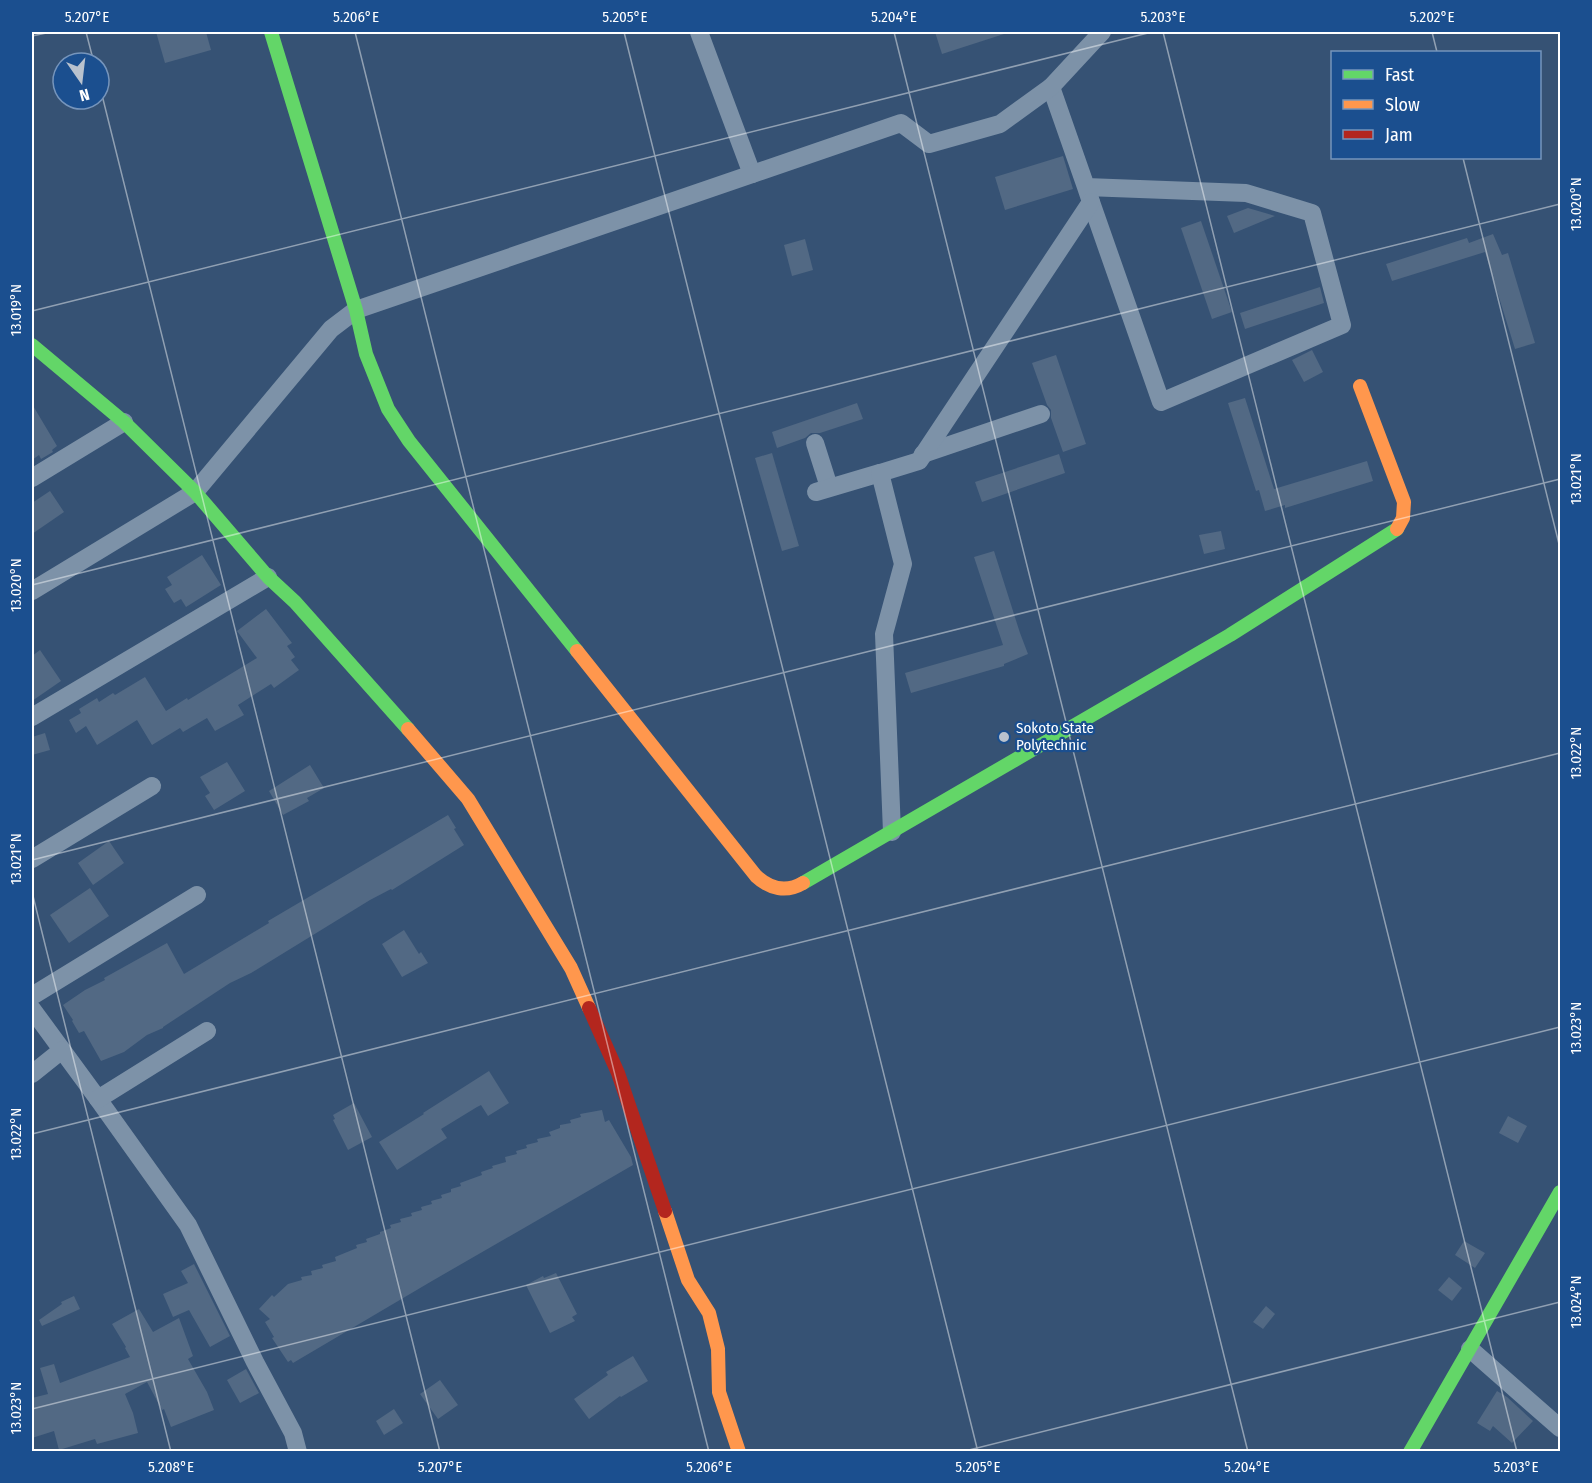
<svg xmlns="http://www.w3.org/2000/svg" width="1592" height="1483" font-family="'Fira Sans Condensed',sans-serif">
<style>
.building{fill:#526984}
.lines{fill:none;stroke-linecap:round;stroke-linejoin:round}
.street{stroke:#7d92a8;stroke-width:18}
.fast{stroke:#63d668;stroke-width:14}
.slow{stroke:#ff974d;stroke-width:14}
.jam{stroke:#b3261e;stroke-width:14}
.ticks{fill:none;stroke:#fff;stroke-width:1.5;stroke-opacity:0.45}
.poi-dot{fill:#b9c2ce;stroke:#1b4f8f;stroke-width:2}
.labels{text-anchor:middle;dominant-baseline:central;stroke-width:4.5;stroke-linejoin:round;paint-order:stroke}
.poi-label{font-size:15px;fill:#fff;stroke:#1b4f8f;text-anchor:start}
.neatline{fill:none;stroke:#fff;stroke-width:2}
.ticks-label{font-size:15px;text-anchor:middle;fill:#fff}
</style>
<rect width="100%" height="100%" fill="#365274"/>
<g class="building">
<polygon points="156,32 206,32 211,50 165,63"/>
<polygon points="935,32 1004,32 1004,34 942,54"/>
<polygon points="1063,156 1073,189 1005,210 995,177"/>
<polygon points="1248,208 1275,216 1234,233 1227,216"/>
<polygon points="1201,221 1232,312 1212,319 1181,228"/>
<polygon points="1493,234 1502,255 1508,253 1535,343 1515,349 1485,252 1392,281 1386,264 1467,238 1469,243"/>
<polygon points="805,239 813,270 792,276 784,245"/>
<polygon points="1320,287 1324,303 1245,329 1240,313"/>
<polygon points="1312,350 1323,372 1304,382 1292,360"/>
<polygon points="1056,355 1086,444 1063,452 1051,418 1051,410 1047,405 1032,363"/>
<polygon points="1245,398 1274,489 1367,461 1373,481 1285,508 1285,505 1265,511 1259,490 1256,491 1228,403"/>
<polygon points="857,403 863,419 820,433 811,433 805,438 777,448 772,432"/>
<polygon points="32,404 57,446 52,450 53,452 41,459 39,455 32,460"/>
<polygon points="772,453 799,546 782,551 755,458"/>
<polygon points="1059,454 1065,473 982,502 975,482"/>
<polygon points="50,491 64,512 32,534 32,503"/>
<polygon points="1221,531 1225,549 1204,554 1199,535"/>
<polygon points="994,551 1020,633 1028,654 1004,664 1004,666 911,693 905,673 1003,645 974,557"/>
<polygon points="202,555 221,585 186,607 181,599 174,603 165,589 172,585 167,577"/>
<polygon points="266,609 292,643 287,646 295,657 291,660 299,670 274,688 271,684 238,705 244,715 215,731 207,718 183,732 180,728 152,745 137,720 97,745 86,726 76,733 69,720 81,713 79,709 97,698 99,702 113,693 115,695 145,677 166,711 187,698 188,700 257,658 237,631"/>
<polygon points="40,650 61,681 32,701 32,656"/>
<polygon points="45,733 50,750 32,755 32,737"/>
<polygon points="227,762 245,791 214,810 205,796 210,793 200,777"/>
<polygon points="310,765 324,788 307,798 309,801 283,815 269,791"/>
<polygon points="448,815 456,828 454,829 464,845 392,890 391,889 370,900 251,973 230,983 163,1027 163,1028 147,1035 124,1052 101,1061 84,1031 79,1033 72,1021 73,1020 63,1005 85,990 105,980 104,978 167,943 184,974 269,923 268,921"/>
<polygon points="109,841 124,863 93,885 78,863"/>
<polygon points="90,888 109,916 69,943 50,915"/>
<polygon points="404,930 419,954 421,952 428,963 402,977 382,944"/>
<polygon points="489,1071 509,1103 488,1116 481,1105 477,1107 441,1129 447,1138 397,1170 379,1142 424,1114 423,1113"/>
<polygon points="354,1103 372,1137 348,1150 333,1120 335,1119 333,1115"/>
<polygon points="602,1110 605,1122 609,1120 631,1157 633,1165 432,1281 293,1363 291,1360 288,1362 272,1338 274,1337 265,1322 270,1319 259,1309 272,1295 274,1297 288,1284 302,1280 301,1277 312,1275 311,1271 323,1268 322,1265 336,1261 335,1257 357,1248 356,1245 367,1242 366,1239 380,1234 380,1232 391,1228 390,1225 401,1222 400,1219 412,1216 411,1213 422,1210 421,1207 432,1204 431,1201 442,1198 441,1195 451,1192 451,1189 461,1186 460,1183 482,1175 481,1172 493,1168 492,1166 506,1162 505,1157 517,1154 516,1151 527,1148 526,1145 538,1142 537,1139 551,1136 549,1132 560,1128 560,1125 571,1123 570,1120 581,1117 580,1114"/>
<polygon points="1508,1116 1527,1126 1518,1143 1499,1133"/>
<polygon points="1464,1241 1485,1253 1475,1268 1455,1255"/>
<polygon points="194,1264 230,1336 210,1347 189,1310 173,1317 163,1294 188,1283 181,1271"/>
<polygon points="556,1273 577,1314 572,1317 575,1321 550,1333 526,1285 543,1276 544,1278"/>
<polygon points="1449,1277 1462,1288 1452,1301 1438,1290"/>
<polygon points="74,1296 80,1309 42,1326 39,1320 62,1304 61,1302"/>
<polygon points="1266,1306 1275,1314 1263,1329 1253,1322"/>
<polygon points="139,1309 153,1332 179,1318 193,1356 188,1359 207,1392 214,1410 171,1427 164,1409 162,1410 147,1382 125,1394 133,1413 138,1433 97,1444 95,1439 59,1450 54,1431 32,1438 32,1398 48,1394 40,1368 54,1364 60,1383 130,1357 125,1348 126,1347 112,1324"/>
<polygon points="633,1356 648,1381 621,1397 620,1396 589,1419 574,1399 608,1375 606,1372"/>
<polygon points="246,1369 259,1393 240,1403 227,1380"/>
<polygon points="440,1380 458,1405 438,1419 420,1394"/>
<polygon points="1497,1391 1507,1397 1533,1421 1512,1443 1493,1426 1490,1431 1477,1423"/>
<polygon points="394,1409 403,1423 384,1435 376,1421"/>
</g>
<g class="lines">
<g class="street">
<polyline points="699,32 752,174"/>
<polyline points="1051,87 1086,187 1091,202 1161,402 1342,325 1312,213 1246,193 1086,187"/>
<polyline points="815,443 829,487"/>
<polyline points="923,454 1041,414"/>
<polyline points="32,478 124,422"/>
<polyline points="816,492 880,473"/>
<polyline points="32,591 195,492 331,329 356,310 901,123 929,144 1000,124 1051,87 1102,32"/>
<polyline points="32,717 268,577"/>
<polyline points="892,832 884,634 903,564 880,473 919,461 1091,202"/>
<polyline points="32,859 152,786"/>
<polyline points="32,996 197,895"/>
<polyline points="32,1009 98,1099 188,1225 255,1362 293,1433 298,1452"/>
<polyline points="32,1074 62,1050"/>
<polyline points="98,1099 207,1031"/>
<polyline points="1470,1349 1560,1428"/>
</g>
<g class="fast">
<polyline points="271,32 356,310 366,354 388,409 409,441 577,651"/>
<polyline points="32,345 124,422 195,492 268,577 295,602 408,729"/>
<polyline points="803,883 1230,635 1397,529"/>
<polyline points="1410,1452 1560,1192"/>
</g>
<g class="slow">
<polyline points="1360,386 1404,502 1403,518 1397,529"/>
<path d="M577,651L756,876C770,889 786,893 803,883"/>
<polyline points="408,729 468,799 571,968 589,1008"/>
<polyline points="665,1211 688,1280 709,1313 718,1349 719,1392 739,1452"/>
</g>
<polyline class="jam" points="589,1008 618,1073 665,1211"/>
</g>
<path class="ticks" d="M86,32L94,63M355,32L709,1452M624,32L978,1452M894,32L1248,1452M1163,32L1517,1452M1432,32L1437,52M32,36L51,32M99,83L440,1452M1463,158L1560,548M32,311L1152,32M32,585L1560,204M32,860L1560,479M32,892L171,1452M32,1134L1560,753M32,1409L1560,1027M961,1452L1560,1302"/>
<circle class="poi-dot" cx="1004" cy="737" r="6"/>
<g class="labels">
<g class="poi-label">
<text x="1016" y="728">Sokoto State<tspan x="1016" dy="17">Polytechnic</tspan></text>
</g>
</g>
<rect width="1592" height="1483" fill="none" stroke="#1b4f8f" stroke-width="66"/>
<rect x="1331" y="51" width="210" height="108" fill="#1b4f8f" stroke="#7695bc" stroke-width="1.5"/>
<rect x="1343" y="70" width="30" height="9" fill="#63d668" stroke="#7695bc" stroke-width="1.5"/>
<text x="1385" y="81" font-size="18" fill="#ffffff">Fast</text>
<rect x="1343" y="100" width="30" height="9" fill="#ff974d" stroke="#7695bc" stroke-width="1.5"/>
<text x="1385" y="111" font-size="18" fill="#ffffff">Slow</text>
<rect x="1343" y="130" width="30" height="9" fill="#b3261e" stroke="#7695bc" stroke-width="1.5"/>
<text x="1385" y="141" font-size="18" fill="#ffffff">Jam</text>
<g transform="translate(81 81) rotate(166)"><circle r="28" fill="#1b4f8f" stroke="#7695bc" stroke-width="1.5"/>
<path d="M0-4.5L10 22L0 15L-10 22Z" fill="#b9c2ce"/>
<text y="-9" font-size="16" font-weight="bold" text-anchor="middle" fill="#ffffff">N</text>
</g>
<rect x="33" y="33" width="1526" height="1417" class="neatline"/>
<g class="ticks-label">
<text x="87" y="22">5.207°E</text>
<text x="356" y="22">5.206°E</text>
<text x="625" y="22">5.205°E</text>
<text x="894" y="22">5.204°E</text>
<text x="1163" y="22">5.203°E</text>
<text x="1432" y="22">5.202°E</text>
<text transform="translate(1576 204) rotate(-90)" y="5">13.020°N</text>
<text transform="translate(16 310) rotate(-90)" y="5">13.019°N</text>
<text transform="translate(1576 479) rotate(-90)" y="5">13.021°N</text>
<text transform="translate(16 585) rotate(-90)" y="5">13.020°N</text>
<text transform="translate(1576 753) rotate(-90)" y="5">13.022°N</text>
<text transform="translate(16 859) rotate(-90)" y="5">13.021°N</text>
<text transform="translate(1576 1028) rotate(-90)" y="5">13.023°N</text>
<text transform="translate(16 1134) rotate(-90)" y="5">13.022°N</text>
<text transform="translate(1576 1302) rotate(-90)" y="5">13.024°N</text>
<text transform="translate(16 1408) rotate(-90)" y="5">13.023°N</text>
<text x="171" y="1472">5.208°E</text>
<text x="440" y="1472">5.207°E</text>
<text x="709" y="1472">5.206°E</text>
<text x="978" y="1472">5.205°E</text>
<text x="1247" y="1472">5.204°E</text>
<text x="1516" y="1472">5.203°E</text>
</g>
</svg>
